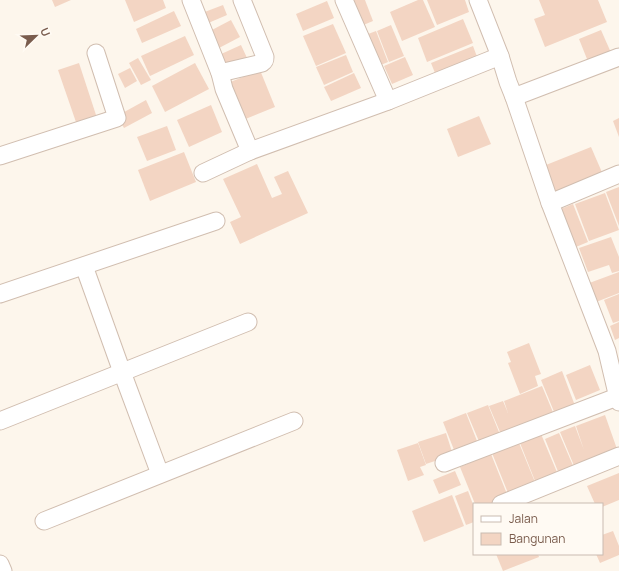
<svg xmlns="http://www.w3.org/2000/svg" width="619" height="571" font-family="Manrope,sans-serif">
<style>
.building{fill:#f3d5c3}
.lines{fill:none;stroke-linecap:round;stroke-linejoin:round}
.minor-casing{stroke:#d1beb0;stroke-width:19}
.minor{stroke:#fff;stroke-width:17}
</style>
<rect width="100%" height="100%" fill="#fdf6ec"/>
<g class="building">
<polygon points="52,0 71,0 55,7"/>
<polygon points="125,0 163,0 166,8 134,22"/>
<polygon points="352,0 365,0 373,21 361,26"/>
<polygon points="418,0 423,0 435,27 402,41 390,12"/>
<polygon points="427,0 465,0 469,12 437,25"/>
<polygon points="539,0 598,0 607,22 545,47 534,19 545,15"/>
<polygon points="327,1 334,18 303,31 296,14"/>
<polygon points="223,5 227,15 206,24 202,13"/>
<polygon points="174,11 181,26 142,43 136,29"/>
<polygon points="463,19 473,43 427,62 418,38"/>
<polygon points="231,20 240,37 219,48 210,31"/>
<polygon points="333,24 346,53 316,66 303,36"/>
<polygon points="391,25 404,56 389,62 377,31"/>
<polygon points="601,30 612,55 589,64 579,39"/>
<polygon points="376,31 388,62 376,67 363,36"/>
<polygon points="185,36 194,55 150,76 141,56"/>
<polygon points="241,45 248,60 225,70 219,55"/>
<polygon points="473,46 479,62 437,78 431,63"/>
<polygon points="346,55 353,72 324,85 316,67"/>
<polygon points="405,57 413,75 392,84 384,66"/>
<polygon points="138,58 151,80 141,85 129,63"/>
<polygon points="79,63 97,118 77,125 58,70"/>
<polygon points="195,63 209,89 165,112 152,86"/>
<polygon points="130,68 137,81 125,88 118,74"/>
<polygon points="260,70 275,107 243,120 228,83"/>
<polygon points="354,73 361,88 331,101 324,87"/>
<polygon points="146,100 152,113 124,128 117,116"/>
<polygon points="211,105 222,132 189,147 177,120"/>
<polygon points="479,116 491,144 458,157 447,129"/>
<polygon points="619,118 619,137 613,121"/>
<polygon points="167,126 176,150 147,161 137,137"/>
<polygon points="591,147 604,177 554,197 541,167"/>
<polygon points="184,152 196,182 150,201 138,170"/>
<polygon points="257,164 272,198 282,194 274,177 288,171 308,213 240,244 230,222 241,217 223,179"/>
<polygon points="619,187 619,226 606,192"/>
<polygon points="605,193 619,230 589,241 575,204"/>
<polygon points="573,204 588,242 571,249 556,211"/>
<polygon points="611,237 619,257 619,271 612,273 609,265 588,272 579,248"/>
<polygon points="619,272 619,293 591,304 584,285"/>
<polygon points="619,294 619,321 613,323 604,300"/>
<polygon points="619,322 619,338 615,340 610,326"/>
<polygon points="529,343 541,374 535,376 538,386 520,394 508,363 511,362 507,352"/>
<polygon points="590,365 600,390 576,400 566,375"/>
<polygon points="562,371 577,411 557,419 541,380"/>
<polygon points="542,386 555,417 533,426 528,414 533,426 503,439 489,406 503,401 508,413 504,401"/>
<polygon points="488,405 501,437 481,446 467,413"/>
<polygon points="466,413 479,446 456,455 443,422"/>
<polygon points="605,415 617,449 575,468 560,432 575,426 584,450 576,426"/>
<polygon points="446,433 453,455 426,464 418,442"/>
<polygon points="559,433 574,468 559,474 545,439"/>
<polygon points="541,434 559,477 537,486 520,443"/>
<polygon points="418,443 426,465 420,467 424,475 408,481 397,450"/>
<polygon points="519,443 537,487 510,498 492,453"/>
<polygon points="491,454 509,499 496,504 475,504 460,467"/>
<polygon points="455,471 461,485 439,494 433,480"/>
<polygon points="619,473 619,500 602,507 602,504 595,504 587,486"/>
<polygon points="468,491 474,507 474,522 466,525 455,496"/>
<polygon points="452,495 464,526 424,542 412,511"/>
<polygon points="613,531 619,546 619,555 600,563 596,554 602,554 602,535"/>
<polygon points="496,554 538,554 539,557 503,571"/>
</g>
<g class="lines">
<g class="minor-casing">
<g id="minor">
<polyline points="191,0 220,73 224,89 250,151 388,101 500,56"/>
<polyline points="344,0 388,101"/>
<polyline points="478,0 500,56 508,82 514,97 550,203 607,351 619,402"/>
<path d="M220,73L262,63C265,61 265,60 265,57L242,0"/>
<polyline points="514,97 619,57"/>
<polyline points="0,156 117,118 96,53"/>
<polyline points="203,173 250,151"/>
<polyline points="550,203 619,174"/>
<polyline points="84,266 122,372 160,474"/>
<polyline points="0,294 216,221"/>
<polyline points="0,421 248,322"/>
<polyline points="444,463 617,397"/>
<polyline points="501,504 619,456"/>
<polyline points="44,521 294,421"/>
<polyline points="0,564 3,571"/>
</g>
</g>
<use href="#minor" class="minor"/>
</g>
<rect x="473" y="503" width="130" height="52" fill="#fffaf3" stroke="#cabbb1"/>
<rect x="481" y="516" width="20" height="6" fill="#ffffff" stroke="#cabbb1"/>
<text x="509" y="523" font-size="12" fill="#7a5c4d">Jalan</text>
<rect x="481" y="533" width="20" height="12" fill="#f3d5c3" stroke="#cabbb1"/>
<text x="509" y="543" font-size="12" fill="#7a5c4d">Bangunan</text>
<g transform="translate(36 36) rotate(67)" stroke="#fffaf3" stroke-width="3" paint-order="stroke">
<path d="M0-3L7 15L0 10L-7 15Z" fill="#7a5c4d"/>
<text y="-6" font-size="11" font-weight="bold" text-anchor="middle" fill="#7a5c4d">U</text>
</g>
</svg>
